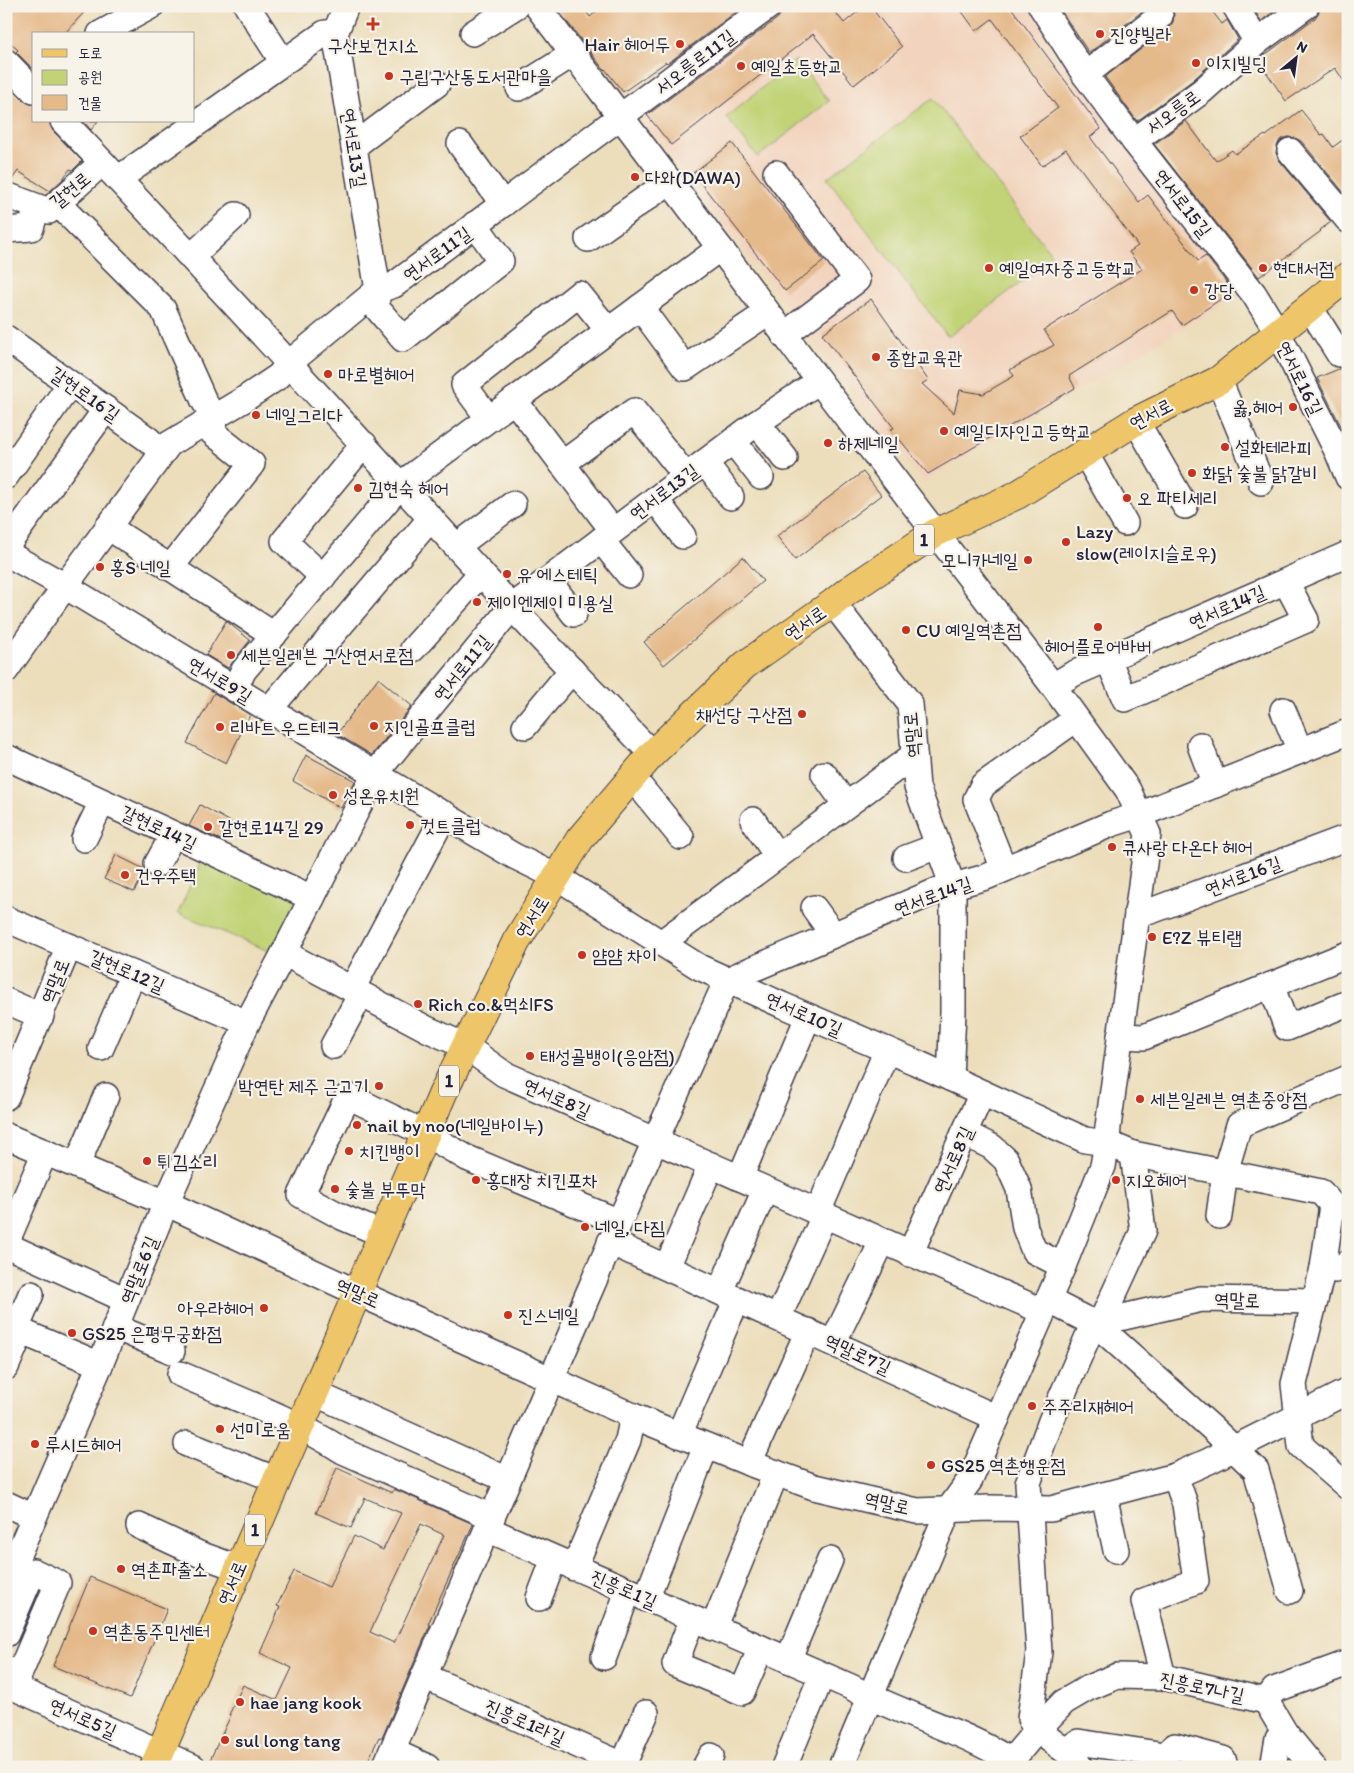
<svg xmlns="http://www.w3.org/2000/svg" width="1354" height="1773" font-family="Itim,'Poor Story',sans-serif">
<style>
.built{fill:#f2d4be}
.green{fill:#c1d376;stroke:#727a58}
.building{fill:#e5ba8b;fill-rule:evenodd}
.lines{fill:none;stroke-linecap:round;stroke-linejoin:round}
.minor-casing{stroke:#403e4e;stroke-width:28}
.major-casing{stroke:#403e4e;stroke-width:30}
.minor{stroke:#fff;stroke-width:25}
.major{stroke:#eec569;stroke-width:28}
.poi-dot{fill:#c8321e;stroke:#f7f3e8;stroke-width:2}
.labels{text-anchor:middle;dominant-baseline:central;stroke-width:4.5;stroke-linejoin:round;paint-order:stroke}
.shield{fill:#f7f3e8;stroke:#62616f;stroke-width:1}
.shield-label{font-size:18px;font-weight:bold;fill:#22223b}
.poi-label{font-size:19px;fill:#22223b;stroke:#f7f3e8;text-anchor:start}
.street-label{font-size:19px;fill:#22223b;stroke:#f7f3e8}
</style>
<rect width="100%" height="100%" fill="#f7f3e8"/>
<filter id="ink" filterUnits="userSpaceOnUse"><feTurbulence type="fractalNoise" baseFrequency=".02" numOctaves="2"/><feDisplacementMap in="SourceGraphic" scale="10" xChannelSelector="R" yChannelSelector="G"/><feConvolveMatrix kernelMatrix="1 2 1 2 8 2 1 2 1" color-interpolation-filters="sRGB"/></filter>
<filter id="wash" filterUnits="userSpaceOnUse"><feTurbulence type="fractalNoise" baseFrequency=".0096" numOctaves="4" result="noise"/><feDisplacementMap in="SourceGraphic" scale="20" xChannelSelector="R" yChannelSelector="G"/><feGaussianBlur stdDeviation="1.12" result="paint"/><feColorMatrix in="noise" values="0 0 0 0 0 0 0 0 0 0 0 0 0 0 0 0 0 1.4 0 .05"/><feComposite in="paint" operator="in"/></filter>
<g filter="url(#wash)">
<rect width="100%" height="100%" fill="#ecdebb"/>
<polygon class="built" points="785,6 1027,6 1201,240 1239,296 1172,334 923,483 639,115"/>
<g class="green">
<polygon points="796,60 829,101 758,157 726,117"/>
<polygon points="933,98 1054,258 948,337 827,178"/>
<polygon points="206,850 310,901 283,957 178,913"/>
</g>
<g id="blocks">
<g class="building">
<polygon points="6,6 90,6 64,34 34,34 34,66 32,68 16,52 18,50 6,39"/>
<polygon points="555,6 582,6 590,17 603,6 744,6 672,60 667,63 666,62 623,92 605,69 604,70"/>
<polygon points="786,6 830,6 844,23 865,6 870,6 902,47 854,85 813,34 671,145 647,115 778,18"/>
<polygon points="958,6 1010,6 1101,129 1090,137 1139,202 1148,195 1198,261 1206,256 1233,291 1182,325 1172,311 1069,376 1075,388 928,474 891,429 894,428 822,334 871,299 928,380 922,384 954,413 960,390 983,394 1014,376 1010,370 1054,345 1044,330 1142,269 1129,252 1138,246 1066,149 1042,166 1020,136 1058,108 992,19 976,31"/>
<polygon points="1058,6 1149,6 1089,53"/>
<polygon points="1170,6 1208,6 1222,24 1227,20 1238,39 1193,80 1137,121 1105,77 1169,27 1173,22 1174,14"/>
<polygon points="1252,6 1281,6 1261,21"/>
<polygon points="1320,6 1348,6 1348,87 1335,68 1286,101 1258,60 1315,18 1319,12"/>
<polygon points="6,83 24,101 34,105 34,121 49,121 53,131 82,161 73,170 70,169 62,180 50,191 18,171 11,181 6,181"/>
<polygon points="1301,110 1321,135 1324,134 1333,147 1348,136 1348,194 1346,195 1301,141 1295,138 1288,137 1280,140 1277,146 1276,153 1279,160 1331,222 1320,230 1321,231 1259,277 1154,144 1186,121 1216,161 1232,150 1235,154 1265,135 1266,136"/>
<polygon points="83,121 98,121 91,130"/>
<polygon points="732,143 824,261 785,291 693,173"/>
<polygon points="1348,367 1348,440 1317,378 1341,368"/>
<polygon points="863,472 881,495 795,560 777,536"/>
<polygon points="743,557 763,581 664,665 644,642"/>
<polygon points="226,621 250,640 228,668 206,655"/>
<polygon points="378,678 412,706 372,755 337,734"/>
<polygon points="214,693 250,715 226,763 187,743"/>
<polygon points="306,755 355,781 341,808 293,781"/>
<polygon points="200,805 231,822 221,840 189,826"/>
<polygon points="116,855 144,869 145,872 134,892 104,879"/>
<path d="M337,1468L392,1493L394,1489L473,1524L428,1624L430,1625L382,1738L379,1737L365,1767H224L210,1760L231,1715H229L243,1685L277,1700L292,1668L260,1653L280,1607L277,1606L294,1571L329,1587L354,1536L383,1550L401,1513L365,1498L351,1528L316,1513ZM421,1524L444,1535L394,1643L370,1632Z"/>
<polygon points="90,1577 167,1609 130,1698 53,1666"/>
</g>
</g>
</g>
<g filter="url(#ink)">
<use href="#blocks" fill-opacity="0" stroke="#403e4e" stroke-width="1"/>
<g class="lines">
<g class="minor-casing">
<g id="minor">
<polyline points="247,6 283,62"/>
<polyline points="346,6 335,34 378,290 376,307 403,339 501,261 475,224"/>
<polyline points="537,6 720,248 819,381 1053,686 1128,790 1148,834 1108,1127 1107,1143 1103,1166 1063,1266 970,1480 949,1509 841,1767"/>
<polyline points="1041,6 1085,75 1134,141 1254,294 1278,333 1338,453 1348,477"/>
<polyline points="1235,6 1257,42"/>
<polyline points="473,33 516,6"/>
<polyline points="100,34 151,6"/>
<polyline points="6,62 34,91"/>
<polyline points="1085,75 1160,16"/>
<polyline points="519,88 573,54"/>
<path d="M63,121C215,280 362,444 511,606C557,656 605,704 652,754"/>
<polyline points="1134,141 1202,91 1257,42 1306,6"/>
<polyline points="460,144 503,204"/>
<polyline points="354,146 437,84"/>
<polyline points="1290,151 1348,220"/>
<polyline points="776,173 857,280 784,335"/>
<polyline points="118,179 325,33 335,34"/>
<polyline points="6,195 49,211 95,169 104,164"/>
<polyline points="57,203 163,309 204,401 214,418 213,433 252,464 170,568"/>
<polyline points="6,230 31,228 37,207"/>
<polyline points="588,239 669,182"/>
<polyline points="191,257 236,215"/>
<polyline points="1309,306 1339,354 1348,352"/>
<polyline points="640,307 685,368 767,313"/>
<polyline points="6,338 149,440 162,453"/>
<polyline points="1219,380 1261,482"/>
<polyline points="514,400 613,531"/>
<polyline points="489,419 464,385 579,294 608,330"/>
<polyline points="1136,421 1185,506"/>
<polyline points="757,423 785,458"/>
<polyline points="733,441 761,477"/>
<polyline points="1085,453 1125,523"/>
<polyline points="705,462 731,497"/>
<polyline points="562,464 634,411 686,476"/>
<polyline points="6,476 70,384"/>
<polyline points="655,499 683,536"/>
<polyline points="108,527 274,635"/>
<polyline points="601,540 629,575"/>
<polyline points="457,546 513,504"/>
<polyline points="6,547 106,409"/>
<polyline points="6,553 65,586 375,774 514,856 557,877 699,967 782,1005 915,1062 1085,1140 1107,1143 1133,1154 1321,1192 1332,1205"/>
<polyline points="323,577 284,541 364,444"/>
<polyline points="548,580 574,614"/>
<polyline points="833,603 910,704 917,787 953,887 953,1012 950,1078"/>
<polyline points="413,649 481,573"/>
<polyline points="1108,659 1125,699 1306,620 1286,582"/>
<polyline points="6,670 65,586 169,444 243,400 279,376 288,364 378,290 394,285 769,6"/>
<polyline points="1053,686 1073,674 1348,554"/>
<polyline points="234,688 244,670 401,484 720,248"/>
<polyline points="271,710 278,699 431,518"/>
<polyline points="1283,710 1300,751"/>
<polyline points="525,726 572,670"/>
<polyline points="1200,745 1215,785"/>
<polyline points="6,757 312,898"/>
<polyline points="824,774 846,805"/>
<polyline points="632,777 681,837"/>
<polyline points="753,820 777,856"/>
<polyline points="84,839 102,802"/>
<polyline points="906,858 938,846"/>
<polyline points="157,864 173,835"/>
<polyline points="1004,869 976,799 983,785 1076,719"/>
<polyline points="814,908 833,934"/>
<polyline points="1137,912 1151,911 1348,837"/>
<polyline points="6,919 247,1023"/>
<polyline points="661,943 914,755"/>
<polyline points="284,953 427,1029 465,1046 504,1074 1042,1311"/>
<polyline points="1271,985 1287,1028 1348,1003"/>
<polyline points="352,989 445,814"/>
<polyline points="6,1001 41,1016"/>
<polyline points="1120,1036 1144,1037 1348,954"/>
<polyline points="333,1046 361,994"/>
<polyline points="101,1048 133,974"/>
<polyline points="6,1097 69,946"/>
<polyline points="964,1133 992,1147 1006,1160 1019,1189 1025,1228 1034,1251 1063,1266"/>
<polyline points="6,1136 166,1203 358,1293 633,1416 749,1463 814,1487 917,1511 989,1508 1051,1509 1175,1476 1209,1461 1348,1391"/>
<polyline points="1133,1154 1143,1231 1107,1309 1102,1322 1106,1333 1213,1429 1256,1470 1290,1591"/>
<polyline points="77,1165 106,1096"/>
<polyline points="740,1178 808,1017"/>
<polyline points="1332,1205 1323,1268 1294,1384 1301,1446 1348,1487"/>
<polyline points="1219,1216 1225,1172 1239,1125 1348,1078"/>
<polyline points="382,1234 342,1217 301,1195 348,1096 424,1133 467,1158 619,1222"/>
<polyline points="610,1242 997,1418"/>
<polyline points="6,1243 45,1152"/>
<polyline points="6,1245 126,1300"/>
<polyline points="910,1254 982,1093"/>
<polyline points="667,1267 711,1165"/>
<polyline points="1323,1268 1335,1270 1348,1263"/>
<polyline points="720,1291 765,1190"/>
<polyline points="1048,1300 1087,1320 1102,1322 1201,1299 1315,1301"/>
<polyline points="778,1318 820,1225 821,1205 887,1050"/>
<polyline points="6,1325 100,1365"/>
<polyline points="115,1327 172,1351"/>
<polyline points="833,1343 882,1242"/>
<polyline points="6,1367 18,1339 20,1320 31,1294"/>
<path d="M180,1374C233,1397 295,1420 343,1451L492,1517"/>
<polyline points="314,1393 508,1480"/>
<polyline points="679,1435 737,1299"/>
<polyline points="187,1444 277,1480"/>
<polyline points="749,1463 808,1331"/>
<polyline points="1104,1495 1116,1550"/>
<polyline points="6,1504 34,1517"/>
<polyline points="139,1526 199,1554 238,1568"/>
<path d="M487,1529L851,1687C902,1715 961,1729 1011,1761"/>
<polyline points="574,1568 628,1440 633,1416"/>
<polyline points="6,1582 100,1365 166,1203 247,1023 284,953 375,774 512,607 757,423 819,381"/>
<polyline points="539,1598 554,1559"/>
<polyline points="646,1599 706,1446"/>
<polyline points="692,1619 675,1664 742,1692 761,1648"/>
<polyline points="713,1628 776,1473"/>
<polyline points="6,1634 33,1571 58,1583 19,1675 6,1669"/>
<polyline points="604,1657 628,1591"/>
<polyline points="788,1660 830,1560"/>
<polyline points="424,1676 627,1767"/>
<polyline points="1163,1677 1144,1601 1196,1581 1185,1504 1175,1476"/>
<polyline points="6,1684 193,1767"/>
<polyline points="1266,1701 1274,1690 1348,1663"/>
<polyline points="1266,1701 1285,1733 1313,1767"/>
<polyline points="392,1751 427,1767"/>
<polyline points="1066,1751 1078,1742 1165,1755 1175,1746 1223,1759 1225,1767"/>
<polyline points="623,1765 646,1713"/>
<path d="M385,1767C498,1504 609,1241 727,980L939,890L986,877L1111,824L1139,815L1348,732"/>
<polyline points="705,1767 711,1756"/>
<polyline points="784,1767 822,1675"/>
<polyline points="1006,1767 1037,1730 1064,1702 1088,1688 1117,1676 1163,1677 1266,1701"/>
<polyline points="1080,1767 1075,1758 1037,1730 1030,1719 1039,1652 1028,1483 1051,1421 1092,1327 1102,1322"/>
<polyline points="1273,1767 1278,1739 1285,1733"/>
</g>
</g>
<g class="major-casing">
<polyline id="major" points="154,1767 443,1093 516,942 580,839 652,754 745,665 833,603 848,591 935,533 1017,495 1136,421 1219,380 1348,276"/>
</g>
<use href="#minor" class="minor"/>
<use href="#major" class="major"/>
</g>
</g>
<g class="poi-dot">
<path d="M370.5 16.5h5v5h5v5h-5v5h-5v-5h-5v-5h5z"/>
<circle cx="1100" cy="34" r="5"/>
<circle cx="680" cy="44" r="5"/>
<circle cx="1196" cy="63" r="5"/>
<circle cx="741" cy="66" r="5"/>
<circle cx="389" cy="76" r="5"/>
<circle cx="635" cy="177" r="5"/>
<circle cx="989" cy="268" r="5"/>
<circle cx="1263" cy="268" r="5"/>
<circle cx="1194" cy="290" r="5"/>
<circle cx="876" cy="357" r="5"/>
<circle cx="328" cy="374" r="5"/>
<circle cx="1293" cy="407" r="5"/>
<circle cx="256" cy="415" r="5"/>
<circle cx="944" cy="431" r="5"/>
<circle cx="828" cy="443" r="5"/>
<circle cx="1225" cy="447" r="5"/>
<circle cx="1192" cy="473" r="5"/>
<circle cx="358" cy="488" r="5"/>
<circle cx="1127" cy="498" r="5"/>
<circle cx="1066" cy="542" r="5"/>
<circle cx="1028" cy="560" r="5"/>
<circle cx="100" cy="567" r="5"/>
<circle cx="507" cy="574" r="5"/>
<circle cx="477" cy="602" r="5"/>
<circle cx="1098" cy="627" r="5"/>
<circle cx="906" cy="630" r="5"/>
<circle cx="231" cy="655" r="5"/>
<circle cx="802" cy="714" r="5"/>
<circle cx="374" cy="726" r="5"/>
<circle cx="220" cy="727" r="5"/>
<circle cx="333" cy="795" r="5"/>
<circle cx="410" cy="825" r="5"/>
<circle cx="208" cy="827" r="5"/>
<circle cx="1112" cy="847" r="5"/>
<circle cx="125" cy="875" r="5"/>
<circle cx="1152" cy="937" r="5"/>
<circle cx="582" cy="955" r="5"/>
<circle cx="418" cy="1004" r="5"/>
<circle cx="530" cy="1056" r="5"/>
<circle cx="379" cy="1086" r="5"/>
<circle cx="1140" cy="1099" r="5"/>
<circle cx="357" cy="1125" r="5"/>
<circle cx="349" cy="1151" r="5"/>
<circle cx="147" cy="1161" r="5"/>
<circle cx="476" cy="1180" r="5"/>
<circle cx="1116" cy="1180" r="5"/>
<circle cx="335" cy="1189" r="5"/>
<circle cx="585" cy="1227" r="5"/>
<circle cx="264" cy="1308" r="5"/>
<circle cx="508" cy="1315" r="5"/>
<circle cx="72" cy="1333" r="5"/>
<circle cx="1032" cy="1406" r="5"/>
<circle cx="220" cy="1429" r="5"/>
<circle cx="35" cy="1444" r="5"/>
<circle cx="931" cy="1465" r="5"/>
<circle cx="121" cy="1569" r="5"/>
<circle cx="93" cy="1631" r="5"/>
<circle cx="240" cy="1702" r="5"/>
<circle cx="225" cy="1740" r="5"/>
</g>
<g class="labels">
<g class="shield">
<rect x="914" y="524.5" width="20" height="31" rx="4"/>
<rect x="439" y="1065.5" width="20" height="31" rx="4"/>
<rect x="245" y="1514.5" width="20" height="31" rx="4"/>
</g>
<g class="shield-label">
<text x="924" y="540">1</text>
<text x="449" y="1081">1</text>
<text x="255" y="1530">1</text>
</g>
<g class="poi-label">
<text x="1110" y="34">진양빌라</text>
<text x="670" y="44" text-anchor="end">Hair 헤어두</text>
<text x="373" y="45" text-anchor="middle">구산보건지소</text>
<text x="1206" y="63">이지빌딩</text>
<text x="751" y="66">예일초등학교</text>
<text x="399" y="76">구립구산동도서관마을</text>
<text x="645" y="177">다와(DAWA)</text>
<text x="999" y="268">예일여자중고등학교</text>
<text x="1273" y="268">현대서점</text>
<text x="1204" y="290">강당</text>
<text x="886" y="357">종합교육관</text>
<text x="338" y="374">마로별헤어</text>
<text x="1283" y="407" text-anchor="end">옳,헤어</text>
<text x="266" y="415">네일그리다</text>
<text x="954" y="431">예일디자인고등학교</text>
<text x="838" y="443">하제네일</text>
<text x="1235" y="447">설화테라피</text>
<text x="1202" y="473">화닭 숯불 닭갈비</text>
<text x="368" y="488">김현숙 헤어</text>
<text x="1137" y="498">오 파티세리</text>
<text x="1076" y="531">Lazy<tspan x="1076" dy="22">slow(레이지슬로우)</tspan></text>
<text x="1018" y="560" text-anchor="end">모니카네일</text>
<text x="110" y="567">홍S 네일</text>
<text x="517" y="574">유 에스테틱</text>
<text x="487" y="602">제이엔제이 미용실</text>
<text x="916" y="630">CU 예일역촌점</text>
<text x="1098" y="646" text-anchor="middle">헤어플로어바버</text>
<text x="241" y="655">세븐일레븐 구산연서로점</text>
<text x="792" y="714" text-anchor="end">채선당 구산점</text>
<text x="384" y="726">지인골프클럽</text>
<text x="230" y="727">리바트 우드테크</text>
<text x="343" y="795">성온유치원</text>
<text x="420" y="825">컷트클럽</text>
<text x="218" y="827">갈현로14길 29</text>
<text x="1122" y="847">큐사랑 다온다 헤어</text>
<text x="135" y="875">건우주택</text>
<text x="1162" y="937">E?Z 뷰티랩</text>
<text x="592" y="955">얌얌 차이</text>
<text x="428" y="1004">Rich co.&amp;먹쇠FS</text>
<text x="540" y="1056">태성골뱅이(응암점)</text>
<text x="369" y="1086" text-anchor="end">박연탄 제주 근고기</text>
<text x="1150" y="1099">세븐일레븐 역촌중앙점</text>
<text x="367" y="1125">nail by noo(네일바이누)</text>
<text x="359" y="1151">치킨뱅이</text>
<text x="157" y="1161">튀김소리</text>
<text x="486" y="1180">홍대장 치킨포차</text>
<text x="1126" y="1180">지오헤어</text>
<text x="345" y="1189">숯불 부뚜막</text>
<text x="595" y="1227">네일, 다짐</text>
<text x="254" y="1308" text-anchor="end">아우라헤어</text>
<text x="518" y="1315">진스네일</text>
<text x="82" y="1333">GS25 은평무궁화점</text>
<text x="1042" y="1406">주주리재헤어</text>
<text x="230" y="1429">선미로움</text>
<text x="45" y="1444">루시드헤어</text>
<text x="941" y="1465">GS25 역촌행운점</text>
<text x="131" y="1569">역촌파출소</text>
<text x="103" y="1631">역촌동주민센터</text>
<text x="250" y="1702">hae jang kook</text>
<text x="235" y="1740">sul long tang</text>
</g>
<g class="street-label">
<text transform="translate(695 62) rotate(-37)">서오릉로11길</text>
<text transform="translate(1173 112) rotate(-36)">서오릉로</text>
<text transform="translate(354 148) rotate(81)">연서로13길</text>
<text transform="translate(70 190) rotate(-39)">갈현로</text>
<text transform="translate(1183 203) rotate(52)">연서로15길</text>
<text transform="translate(437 254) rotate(-36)">연서로11길</text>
<text transform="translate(1300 378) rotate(64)">연서로16길</text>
<text transform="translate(85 394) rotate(35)">갈현로16길</text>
<text transform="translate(1151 414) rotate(-28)">연서로</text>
<text transform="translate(664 492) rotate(-37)">연서로13길</text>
<text transform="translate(1227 607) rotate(-24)">연서로14길</text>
<text transform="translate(805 623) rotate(-35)">연서로</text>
<text transform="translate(462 668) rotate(-51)">연서로11길</text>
<text transform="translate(220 680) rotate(31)">연서로9길</text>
<text transform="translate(912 735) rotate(-95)">역말로</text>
<text transform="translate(159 828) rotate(25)">갈현로14길</text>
<text transform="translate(1243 876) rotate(-21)">연서로16길</text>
<text transform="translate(933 896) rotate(-20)">연서로14길</text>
<text transform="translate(532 917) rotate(-58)">연서로</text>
<text transform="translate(127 971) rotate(23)">갈현로12길</text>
<text transform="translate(55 981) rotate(-68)">역말로</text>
<text transform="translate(804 1014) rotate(24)">연서로10길</text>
<text transform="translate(557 1098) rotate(24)">연서로8길</text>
<text transform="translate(953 1160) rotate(-66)">연서로8길</text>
<text transform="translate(139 1270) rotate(-68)">역말로6길</text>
<text transform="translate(358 1293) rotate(24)">역말로</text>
<text transform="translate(1237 1300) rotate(1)">역말로</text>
<text transform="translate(858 1354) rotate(25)">역말로7길</text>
<text transform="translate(887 1503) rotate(13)">역말로</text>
<text transform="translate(232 1583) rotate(-67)">연서로</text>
<text transform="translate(624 1589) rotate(23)">진흥로1길</text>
<text transform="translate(1202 1687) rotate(12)">진흥로7나길</text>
<text transform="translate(83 1718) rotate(24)">연서로5길</text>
<text transform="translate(525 1722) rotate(24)">진흥로1라길</text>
</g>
</g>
<rect width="1354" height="1773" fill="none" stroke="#f7f3e8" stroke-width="25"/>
<rect x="32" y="32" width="162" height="90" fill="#f7f3e8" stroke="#a29fa3"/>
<rect x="42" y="49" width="25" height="8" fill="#eec569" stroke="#a29fa3"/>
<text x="78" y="58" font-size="15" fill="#22223b">도로</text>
<rect x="42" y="70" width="25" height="15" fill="#c1d376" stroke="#a29fa3"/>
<text x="78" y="82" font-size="15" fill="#22223b">공원</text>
<rect x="42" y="95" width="25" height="15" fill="#e5ba8b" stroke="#a29fa3"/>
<text x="78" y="108" font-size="15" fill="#22223b">건물</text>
<g transform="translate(1296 58) rotate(29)" stroke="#f7f3e8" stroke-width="4" paint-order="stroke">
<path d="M0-4L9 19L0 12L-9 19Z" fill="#22223b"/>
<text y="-8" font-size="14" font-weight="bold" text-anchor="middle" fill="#22223b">N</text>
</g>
</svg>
